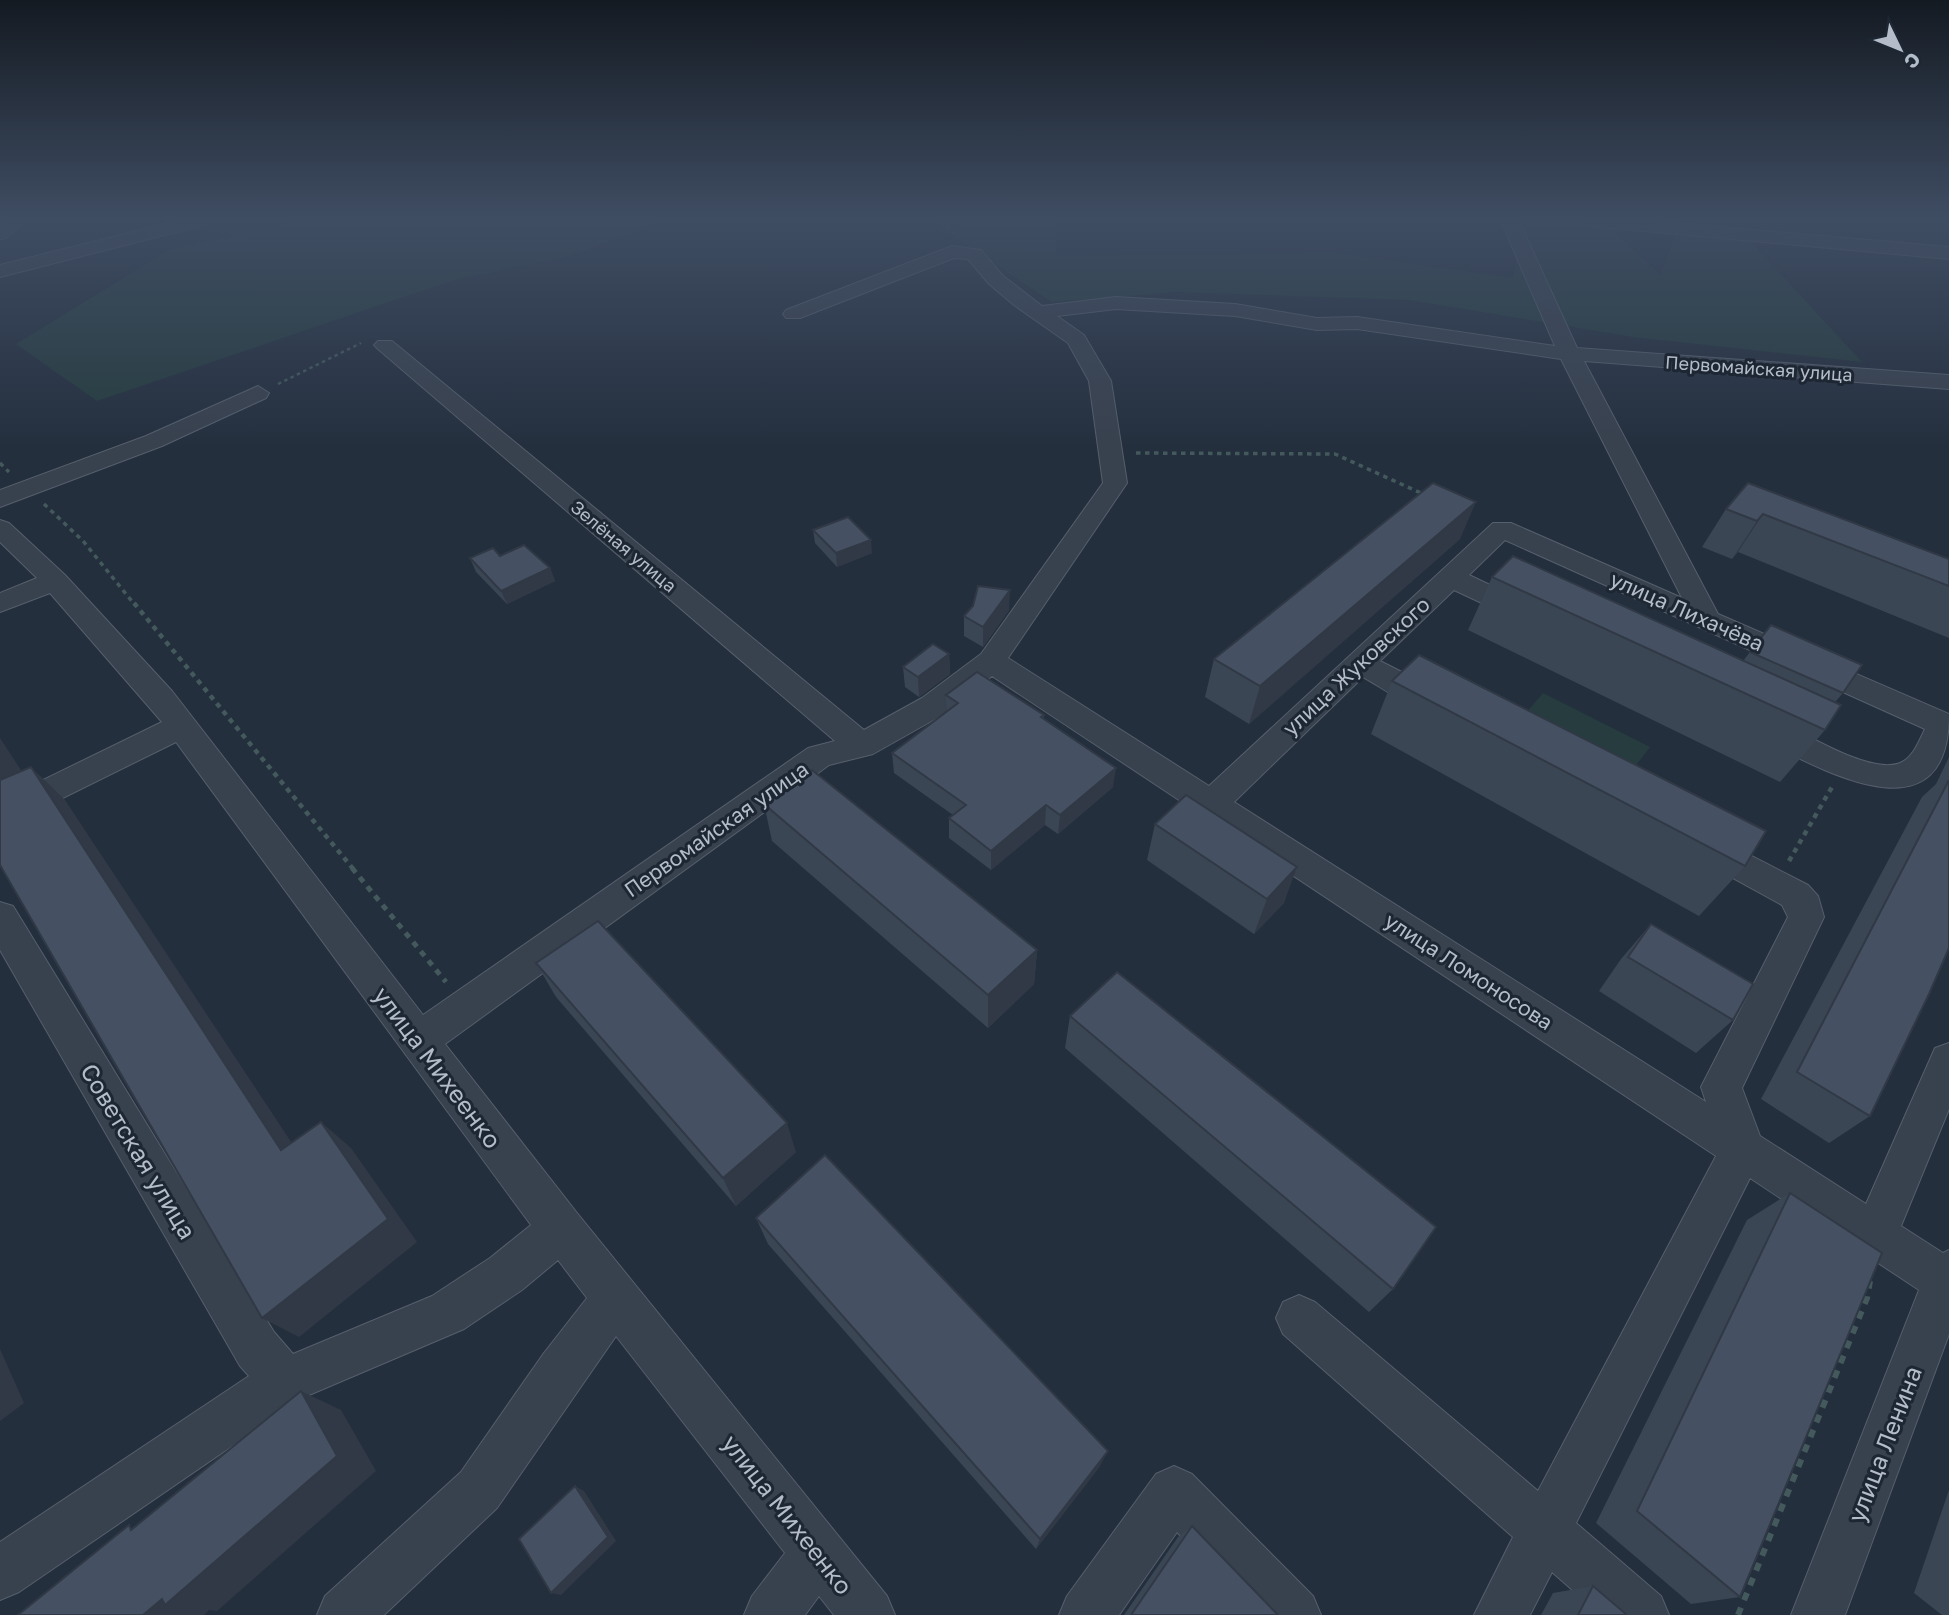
<svg xmlns="http://www.w3.org/2000/svg" width="1949" height="1615" font-family="'Golos Text',sans-serif">
<style>
.green{fill:#263c3f}
.lines{fill:none;stroke-linecap:round;stroke-linejoin:round}
.minor-casing{stroke:#565f6c;stroke-width:2}
.path-far4{stroke:#44595c;stroke-width:2.5;stroke-dasharray:3.5 3.5;stroke-linecap:butt}
.path-far3{stroke:#44595c;stroke-width:3.5;stroke-dasharray:4.5 4.5;stroke-linecap:butt}
.path-far2{stroke:#44595c;stroke-width:4.5;stroke-dasharray:5 5;stroke-linecap:butt}
.path-far1{stroke:#44595c;stroke-width:5;stroke-dasharray:6 6;stroke-linecap:butt}
.path{stroke:#44595c;stroke-width:6;stroke-dasharray:8 8;stroke-linecap:butt}
.minor{fill:#38414e;fill-rule:evenodd}
.wall{fill:#3b4654}
.shaded-wall{fill:#303945}
.building{fill:#455162;stroke:#303945;stroke-width:2}
.labels{text-anchor:middle;dominant-baseline:central;stroke-width:6;stroke-linejoin:round;paint-order:stroke}
.far-street-label{font-size:18px;fill:#b4bcc9;stroke:#1d2633}
.street-label{font-size:21px;fill:#b4bcc9;stroke:#1d2633}
.near-street-label{font-size:24px;fill:#b4bcc9;stroke:#1d2633}
</style>
<rect width="100%" height="100%" fill="#242f3e"/>
<g class="green">
<polygon points="296,221 664,221 563,258 454,280 97,401 16,344 169,250"/>
<polygon points="931,221 1054,221 1057,256 1336,253 1513,278 1525,221 1601,221 1661,275 1676,232 1748,239 1862,362 1633,337 1409,300 1177,292 1052,302"/>
<polygon points="1543,693 1650,747 1622,784 1514,727"/>
</g>
<g class="lines">
<g class="minor-casing">
<g id="minor">
<polygon points="5,221 25,221 6,238 0,239 0,225"/>
<polygon points="176,221 207,221 204,225 0,277 0,265"/>
<path d="M1501,221H1519L1577,348L1949,375V389L1584,361L1718,614L1949,714C1949,844 1820,769 1757,737L1752,729L1757,721L1768,718L1779,721C1806,734 1871,775 1900,763C1913,758 1919,741 1925,729L1505,540L1469,575L1534,606L1538,612L1534,618L1524,621L1514,618L1454,590L1380,661L1443,693L1447,701L1443,709C1418,716 1385,689 1363,677L1234,802L1706,1102L1701,1087L1788,917L1782,905L1693,856L1688,846L1693,836L1705,832L1808,885L1818,896L1824,917L1742,1088L1760,1136L1866,1204L1935,1048L1949,1043V1109L1901,1226L1943,1253L1949,1250V1334L1845,1615H1791L1919,1290L1750,1178L1576,1523L1661,1596L1669,1615H1601L1552,1572L1530,1615H1474L1513,1537L1283,1334L1276,1318L1283,1302L1299,1295L1315,1302L1538,1491L1716,1156L992,676L944,714L873,754L829,765L445,1044L577,1213L887,1596L895,1615H834L819,1596L805,1615H744L752,1596L785,1553L616,1336L497,1508L384,1615H317L325,1596L461,1472L544,1353L587,1298L558,1260L522,1290L464,1329L302,1398L19,1592L0,1600V1542L249,1376L240,1366L0,950V902L13,906L274,1332L293,1354L432,1296L490,1258L531,1225L176,742L0,829V801L162,722L50,593L0,612V593L37,578L0,542V520L9,523L65,575L172,691L423,1015L808,748L835,741L378,349L374,345L378,341H392L864,730L922,698L981,654L1103,483L1089,381L1068,343L1014,305L989,284L968,259L954,258L800,318H786L783,314L786,310L952,246L981,250L1003,276L1042,306L1116,297L1235,304L1317,318L1357,317L1555,346ZM1116,309L1235,316L1317,330L1357,329L1561,359L1682,598L1511,523H1493L1209,786L1008,658L1127,483L1111,381L1084,335L1057,316Z"/>
<polygon points="1580,221 1653,221 1949,247 1949,259 1589,226"/>
<polygon points="258,386 269,393 266,398 162,446 0,507 0,490 146,436"/>
<polygon points="1174,1466 1192,1474 1313,1596 1321,1615 1256,1615 1177,1532 1119,1615 1059,1615 1067,1596 1156,1474"/>
</g>
</g>
<g class="path-far4">
<polyline points="943,221 954,233"/>
<polyline points="278,384 361,343"/>
</g>
<g class="path-far3">
<polyline points="1136,453 1335,454 1423,494"/>
<polyline points="0,463 9,472"/>
<polyline points="44,504 83,541 135,605"/>
</g>
<g class="path-far2">
<polyline points="134,603 354,870"/>
<polyline points="1789,861 1832,787"/>
</g>
<polyline class="path-far1" points="352,868 446,982"/>
<polyline class="path" points="1738,1615 1867,1298 1870,1281"/>
<use href="#minor" class="minor"/>
</g>
<g class="wall">
<polygon points="1748,483 1949,559 1949,638 1738,552 1732,559 1702,547 1726,509"/>
<polygon points="813,530 872,553 837,567 815,543"/>
<polygon points="1460,539 1249,724 1205,697 1214,659"/>
<polygon points="500,556 550,568 555,581 507,604 476,572 470,558"/>
<polygon points="1492,577 1743,661 1771,625 1843,693 1835,702 1825,730 1780,782 1468,630"/>
<polygon points="1009,610 983,647 964,636 964,616"/>
<polygon points="949,654 950,674 919,697 905,687 903,667"/>
<polygon points="1392,681 1745,866 1699,916 1371,734"/>
<polygon points="946,695 1044,715 1044,719 1113,787 1058,834 1045,825 991,870 949,838 949,818 953,815 894,773 892,753 947,712"/>
<polygon points="1949,757 1949,948 1870,1116 1829,1143 1761,1099 1922,797 1936,784"/>
<polygon points="764,804 1037,950 1034,984 988,1028 772,841"/>
<polygon points="1155,824 1284,903 1254,934 1147,860"/>
<polygon points="1651,924 1733,1020 1696,1053 1599,991 1621,959"/>
<polygon points="536,963 796,1152 736,1206 556,997"/>
<polygon points="1070,1016 1393,1289 1369,1312 1065,1048"/>
<polygon points="1790,1193 1740,1597 1691,1604 1596,1523 1747,1220"/>
<polygon points="756,1218 1100,1466 1036,1549 768,1244"/>
<polygon points="1949,1490 1949,1615 1942,1615 1914,1593"/>
<polygon points="1192,1526 1278,1615 1124,1615 1178,1537"/>
<polygon points="1593,1586 1627,1615 1541,1615 1553,1593"/>
</g>
<g class="shaded-wall">
<polygon points="1476,502 1460,539 1249,724 1260,686"/>
<polygon points="1763,514 1738,552 1732,559 1757,521"/>
<polygon points="871,540 872,553 837,567 836,553"/>
<polygon points="550,568 555,581 507,604 501,591"/>
<polygon points="1010,590 1009,610 983,647 983,627"/>
<polygon points="949,654 950,674 919,697 918,677"/>
<polygon points="0,738 30,784 0,798"/>
<polygon points="31,767 65,800 313,1175 281,1150"/>
<polygon points="1116,768 1113,787 1058,834 1060,815"/>
<polygon points="1046,805 1045,825 991,870 991,851"/>
<polygon points="1297,867 1284,903 1254,934 1267,899"/>
<polygon points="1037,950 1034,984 988,1028 988,995"/>
<polygon points="321,1122 351,1148 417,1242 299,1337 262,1318"/>
<polygon points="787,1123 796,1152 736,1206 723,1178"/>
<polygon points="0,1349 24,1403 0,1421"/>
<polygon points="301,1391 341,1410 376,1471 217,1611 209,1610 204,1615 143,1615 162,1599"/>
<polygon points="1108,1451 1100,1466 1036,1549 1040,1539"/>
<polygon points="575,1486 584,1491 616,1541 561,1595 551,1593"/>
</g>
<g class="building">
<polygon points="1433,483 1476,502 1260,686 1214,659"/>
<polygon points="1748,483 1949,559 1949,586 1763,514 1757,521 1726,509"/>
<polygon points="848,517 871,540 836,553 813,530"/>
<polygon points="524,545 550,568 501,591 470,558 493,548 500,556"/>
<polygon points="1513,556 1841,705 1825,730 1492,577"/>
<polygon points="978,586 1010,590 983,627 964,616 973,606"/>
<polygon points="1771,625 1862,665 1843,693 1750,652"/>
<polygon points="933,644 949,654 918,677 903,667"/>
<polygon points="1419,655 1766,831 1745,866 1392,681"/>
<polygon points="977,672 1044,715 1041,717 1116,768 1060,815 1046,805 991,851 949,818 966,805 892,753 958,703 946,695"/>
<polygon points="31,767 281,1150 321,1122 388,1219 262,1318 0,865 0,780"/>
<polygon points="812,770 1037,950 988,995 764,804"/>
<polygon points="1949,780 1949,948 1929,994 1870,1116 1797,1072"/>
<polygon points="1186,795 1297,867 1267,899 1155,824"/>
<polygon points="598,921 787,1123 723,1178 536,963"/>
<polygon points="1651,924 1753,984 1733,1020 1628,957"/>
<polygon points="1117,972 1436,1227 1393,1289 1070,1016"/>
<polygon points="825,1155 1108,1451 1040,1539 756,1218"/>
<polygon points="1790,1193 1882,1253 1740,1597 1637,1511"/>
<polygon points="301,1391 337,1456 165,1605 162,1599 143,1615 18,1615 129,1525 131,1530"/>
<polygon points="575,1486 608,1537 551,1593 519,1539"/>
<polygon points="1192,1526 1278,1615 1131,1615"/>
<polygon points="1593,1586 1627,1615 1578,1615"/>
</g>
<linearGradient id="sky" x2="0" y2="1"><stop stop-color="#141a22"/><stop offset="0.49" stop-color="#3f4d63"/><stop offset="1" stop-color="#3f4d63" stop-opacity="0"/></linearGradient>
<rect width="1949" height="447" fill="url(#sky)"/>
<g class="labels">
<g class="far-street-label">
<text transform="translate(1759 368) rotate(4)">Первомайская улица</text>
<text transform="translate(624 546) rotate(40)">Зелёная улица</text>
</g>
<g class="street-label">
<text transform="translate(1687 611) rotate(24)">улица Лихачёва</text>
<text transform="translate(1356 666) rotate(-43)">улица Жуковского</text>
<text transform="translate(716 829) rotate(-35)">Первомайская улица</text>
<text transform="translate(1469 971) rotate(33)">улица Ломоносова</text>
</g>
<g class="near-street-label">
<text transform="translate(438 1067) rotate(53)">улица Михеенко</text>
<text transform="translate(139 1151) rotate(59)">Советская улица</text>
<text transform="translate(1884 1444) rotate(-69)">улица Ленина</text>
<text transform="translate(788 1514) rotate(52)">улица Михеенко</text>
</g>
</g>
<g transform="translate(1900 49) rotate(133)" stroke="#1d2633" stroke-width="5" paint-order="stroke">
<path d="M0-5L12 26L0 18L-12 26Z" fill="#b4bcc9"/>
<text y="-10" font-size="19" font-weight="bold" text-anchor="middle" fill="#b4bcc9">С</text>
</g>
</svg>
